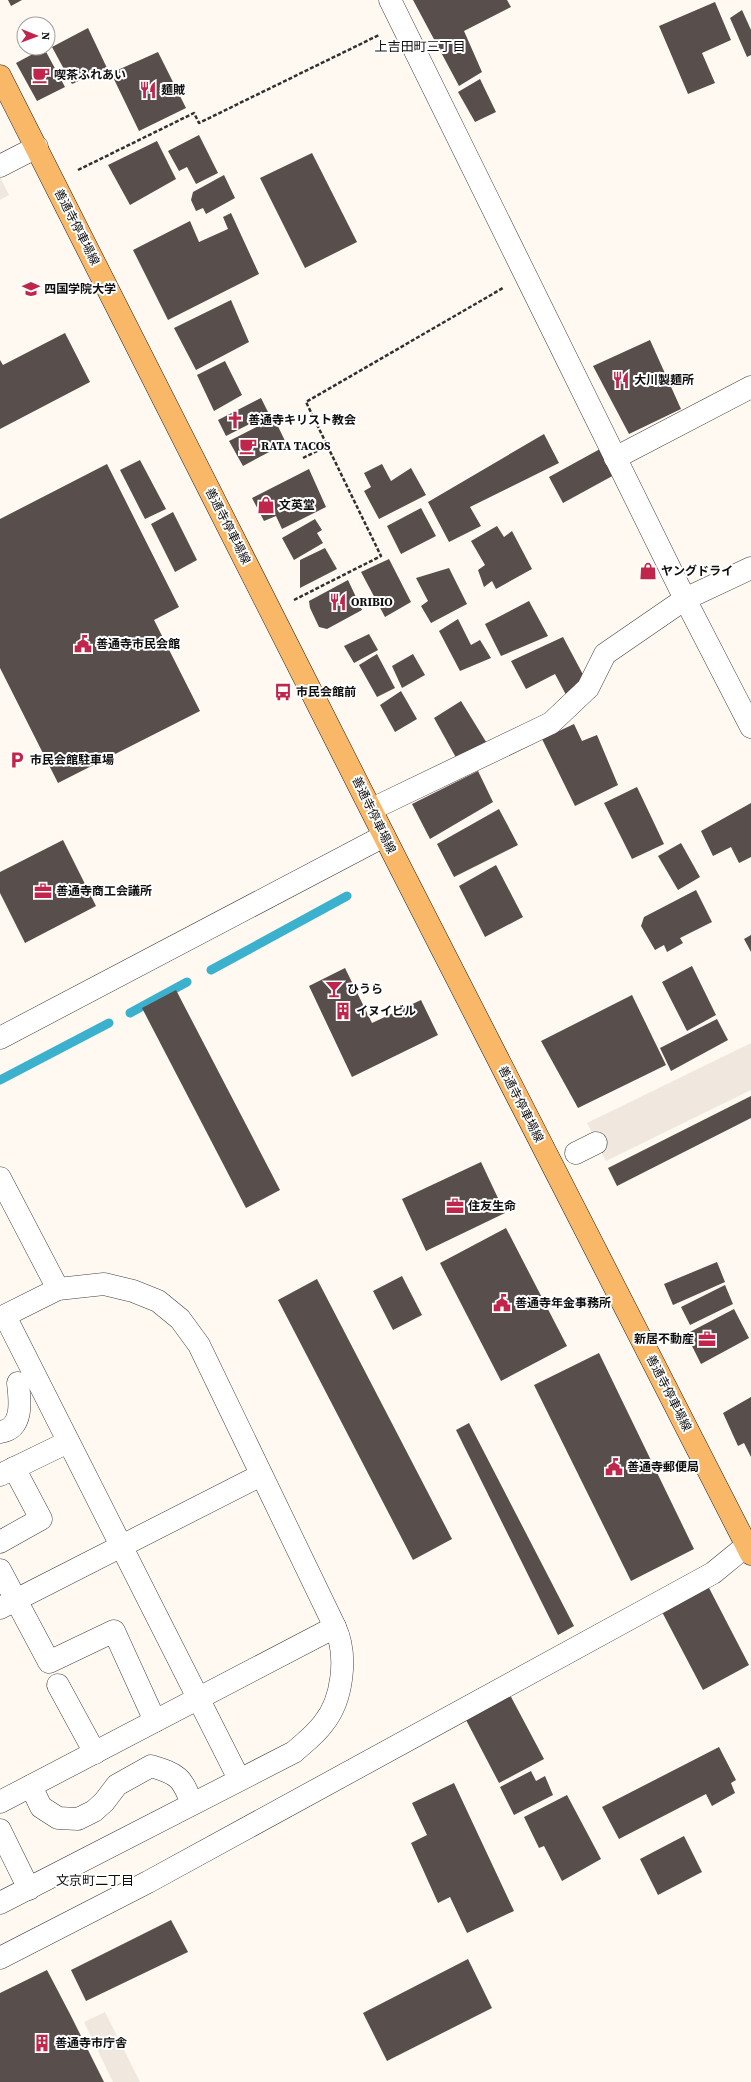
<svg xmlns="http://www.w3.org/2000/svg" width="751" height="2082" font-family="'Source Serif 4','Noto Sans JP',serif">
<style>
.plaza{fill:#f0e8df}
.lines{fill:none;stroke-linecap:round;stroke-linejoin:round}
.stream{stroke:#3cb1ce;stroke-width:9}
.building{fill:#584e4b}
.minor-casing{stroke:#424242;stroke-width:23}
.major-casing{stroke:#202020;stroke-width:23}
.path{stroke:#313131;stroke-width:2.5;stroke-dasharray:4 2;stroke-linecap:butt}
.minor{stroke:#fff;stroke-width:22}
.major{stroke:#f9b868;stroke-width:22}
.labels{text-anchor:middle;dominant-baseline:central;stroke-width:4;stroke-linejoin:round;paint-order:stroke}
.poi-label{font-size:12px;font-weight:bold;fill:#0f0f0f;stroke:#fff;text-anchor:start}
.street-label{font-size:12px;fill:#0f0f0f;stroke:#fff}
.neighbourhood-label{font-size:13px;fill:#0f0f0f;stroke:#fff}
</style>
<rect width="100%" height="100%" fill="#fff9f1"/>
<g class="plaza">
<polygon points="0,177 9,195 0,200"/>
<polygon points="751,1043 751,1090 606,1161 587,1123"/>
<polygon points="105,2012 140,2082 113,2082 84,2022"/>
</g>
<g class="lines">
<g class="stream">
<polyline points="211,970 347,896"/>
<polyline points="130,1013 187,982"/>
<polyline points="0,1080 109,1023"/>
</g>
</g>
<g class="building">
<polygon points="8,0 22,0 11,6"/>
<polygon points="413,0 507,0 511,7 464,31 482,72 459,86"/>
<polygon points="715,2 731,40 702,53 715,83 688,94 659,26"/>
<polygon points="742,10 751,30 751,55 747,57 730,18"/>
<polygon points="88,28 107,68 72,84 52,47"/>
<polygon points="44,48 65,87 37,101 16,63"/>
<polygon points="158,52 186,108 139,131 111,73"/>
<polygon points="480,79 496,112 475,122 458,92"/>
<polygon points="199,135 218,173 196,184 187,167 179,171 168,151"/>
<polygon points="157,141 176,179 130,205 108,165"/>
<polygon points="312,153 357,242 305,268 260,178"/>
<polygon points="224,175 235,198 206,214 203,208 196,211 191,200 193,192"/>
<polygon points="231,213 259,274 168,320 133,250 190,221 199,242 228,229 223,217"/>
<polygon points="231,300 249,342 196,370 174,328"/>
<polygon points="65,333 90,382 0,429 0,360 3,365"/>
<polygon points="650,340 681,409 629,434 593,366"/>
<polygon points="225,361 242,395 214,411 197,375"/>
<polygon points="261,398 269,414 226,436 218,420"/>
<polygon points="274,418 286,443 243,466 229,441"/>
<polygon points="544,434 559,463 470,507 481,526 449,542 428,502"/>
<polygon points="600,449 616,474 563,503 549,477"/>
<polygon points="140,460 166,509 145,519 120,470"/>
<polygon points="107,464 179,607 154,620 200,711 58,783 0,668 0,519"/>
<polygon points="382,464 391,481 411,468 426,495 379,519 364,491 371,487 364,473"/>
<polygon points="309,469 326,507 282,529 276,516 264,521 252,498"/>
<polygon points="421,508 436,536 401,554 387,526"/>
<polygon points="173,512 197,560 175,572 151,524"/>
<polygon points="315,519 322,530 317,533 323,543 294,560 282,538"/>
<polygon points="497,526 504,537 512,531 532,569 496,589 492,581 484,587 478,570 485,565 471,541"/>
<polygon points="325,548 337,569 300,588 300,560"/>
<polygon points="389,559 411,602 385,617 361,572"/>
<polygon points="449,568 467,604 431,623 421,606 428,601 416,578"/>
<polygon points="348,580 362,610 327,629 319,627 310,608 309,601"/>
<polygon points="529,601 548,636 501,656 485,624"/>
<polygon points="458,619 471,645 480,640 491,658 460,671 439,631"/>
<polygon points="369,634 378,650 354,663 344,646"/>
<polygon points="563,637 595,697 574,710 555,674 526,689 511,661"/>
<polygon points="377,654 395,688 377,697 359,665"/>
<polygon points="413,654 425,675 402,688 392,666"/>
<polygon points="401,691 417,719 395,732 380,705"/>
<polygon points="461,701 488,745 459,763 434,718"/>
<polygon points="574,724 582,741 597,735 618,785 575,806 542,739"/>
<polygon points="478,771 493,802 430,839 412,804"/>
<polygon points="637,787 664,844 632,859 604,803"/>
<polygon points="751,803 751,857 739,863 731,847 713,856 701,831"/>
<polygon points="499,809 518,845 454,877 437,844"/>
<polygon points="63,840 96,906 25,943 0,893 0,872"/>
<polygon points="681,843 700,877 678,890 658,856"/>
<polygon points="496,865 523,917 485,937 459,886"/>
<polygon points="696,890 712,922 680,938 683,943 667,952 664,945 655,950 641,926 644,917"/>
<polygon points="751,935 751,952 744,939"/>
<polygon points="692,966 716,1015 687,1031 662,982"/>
<polygon points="345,968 372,1023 421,1000 438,1035 352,1077 309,986"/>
<polygon points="176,990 280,1190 246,1208 142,1008"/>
<polygon points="632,995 666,1065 578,1108 541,1041"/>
<polygon points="717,1019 728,1040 671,1071 660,1048"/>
<polygon points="751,1096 751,1118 617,1186 608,1168"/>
<polygon points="481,1162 505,1213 426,1251 402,1199"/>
<polygon points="506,1228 567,1346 501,1381 440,1263"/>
<polygon points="717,1262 725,1282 673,1305 664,1284"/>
<polygon points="402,1276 422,1315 393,1330 373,1291"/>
<polygon points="317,1279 452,1539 413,1560 278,1300"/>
<polygon points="725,1285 733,1304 690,1325 681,1307"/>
<polygon points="734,1309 749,1338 701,1364 686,1334"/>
<polygon points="599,1353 694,1549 631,1581 534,1385"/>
<polygon points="751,1397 751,1457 744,1443 738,1446 723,1413"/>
<polygon points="469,1423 574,1626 558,1635 456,1430"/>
<polygon points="708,1586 749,1665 703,1690 661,1610"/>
<polygon points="510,1695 544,1759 499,1783 465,1718"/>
<polygon points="719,1747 736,1780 731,1783 735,1793 712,1806 706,1794 619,1839 602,1807"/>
<polygon points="531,1771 536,1781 545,1776 553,1795 514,1815 500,1787"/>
<polygon points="454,1783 514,1911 467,1933 450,1897 438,1903 411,1843 427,1835 412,1803"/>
<polygon points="567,1795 601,1859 562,1881 544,1846 539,1848 524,1817"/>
<polygon points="684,1836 702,1872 658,1895 640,1859"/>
<polygon points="171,1920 188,1952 86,2001 71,1970"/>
<polygon points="468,1959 492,2008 387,2061 363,2013"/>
<polygon points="47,1970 70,2014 104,2082 0,2082 0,1993"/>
</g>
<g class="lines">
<g class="minor-casing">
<g id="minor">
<polyline points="390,0 685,599 751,727"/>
<polyline points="0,166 37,147"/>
<polyline points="615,458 751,387"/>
<polyline points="372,809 551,723 588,688 605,654 685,599 751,568"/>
<polyline points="0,1038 384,836"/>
<polyline points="576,1153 596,1143"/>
<polyline points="0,1178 58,1289"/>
<polyline points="5,1316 239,1779"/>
<path d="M0,1318L58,1289L104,1284L133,1291L158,1301L180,1319L199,1345L335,1627C348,1655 343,1700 323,1724C315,1735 304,1743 294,1752L0,1903"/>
<path d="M0,1432C24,1429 20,1400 18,1383"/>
<polyline points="0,1475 68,1442"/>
<polyline points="0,1542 41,1519 14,1468"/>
<polyline points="0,1570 49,1662 114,1631 155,1721"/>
<polyline points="0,1608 261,1475"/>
<polyline points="58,1685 95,1753"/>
<path d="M31,1786L41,1807L58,1818L78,1819L94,1811L104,1802L117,1785L151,1766C178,1774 182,1777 192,1804"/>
<polyline points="0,1802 335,1627"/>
<polyline points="0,1830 29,1889"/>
<polyline points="0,1958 148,1882 713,1573 751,1542"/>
</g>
</g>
<g class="major-casing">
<polyline id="major" points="0,76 402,871 751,1554"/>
</g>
<g class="path">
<polyline points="78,170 194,113 199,123 379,35"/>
<polyline points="303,458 327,446"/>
<polyline points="294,600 381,556 306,402 503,288"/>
</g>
<use href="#minor" class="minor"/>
<use href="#major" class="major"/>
</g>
<defs>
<g id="cafe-bare" transform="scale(1.38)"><path d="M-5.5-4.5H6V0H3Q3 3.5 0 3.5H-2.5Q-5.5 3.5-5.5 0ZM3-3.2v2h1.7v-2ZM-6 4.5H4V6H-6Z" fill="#c0264c" stroke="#fff" stroke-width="2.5" paint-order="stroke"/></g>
<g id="restaurant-bare" transform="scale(1.38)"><path d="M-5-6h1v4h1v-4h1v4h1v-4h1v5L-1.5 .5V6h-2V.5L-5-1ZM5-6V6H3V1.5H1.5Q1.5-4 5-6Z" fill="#c0264c" stroke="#fff" stroke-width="2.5" paint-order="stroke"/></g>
<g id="university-bare" transform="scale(1.38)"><path d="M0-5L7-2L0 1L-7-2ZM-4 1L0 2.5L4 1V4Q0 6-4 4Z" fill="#c0264c" stroke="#fff" stroke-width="2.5" paint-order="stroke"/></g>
<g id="church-bare" transform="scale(1.38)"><path d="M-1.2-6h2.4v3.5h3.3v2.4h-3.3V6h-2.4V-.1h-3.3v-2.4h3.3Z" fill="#c0264c" stroke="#fff" stroke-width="2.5" paint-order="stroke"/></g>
<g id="shop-bare" transform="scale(1.38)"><path d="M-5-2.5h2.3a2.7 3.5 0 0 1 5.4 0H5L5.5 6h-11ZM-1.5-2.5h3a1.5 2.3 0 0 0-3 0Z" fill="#c0264c" stroke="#fff" stroke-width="2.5" paint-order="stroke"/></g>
<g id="civic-bare" transform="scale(1.38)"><path d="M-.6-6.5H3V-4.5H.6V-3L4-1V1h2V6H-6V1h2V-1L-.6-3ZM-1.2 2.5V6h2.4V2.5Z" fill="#c0264c" stroke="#fff" stroke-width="2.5" paint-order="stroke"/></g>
<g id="bus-bare" transform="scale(1.38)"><path d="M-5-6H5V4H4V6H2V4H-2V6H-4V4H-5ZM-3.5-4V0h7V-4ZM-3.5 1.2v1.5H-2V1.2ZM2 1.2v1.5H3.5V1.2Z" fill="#c0264c" stroke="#fff" stroke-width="2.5" paint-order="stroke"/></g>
<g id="parking-bare" transform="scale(1.38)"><path d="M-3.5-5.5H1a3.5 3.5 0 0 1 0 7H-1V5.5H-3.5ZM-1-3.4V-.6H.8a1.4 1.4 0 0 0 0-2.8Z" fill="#c0264c" stroke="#fff" stroke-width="2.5" paint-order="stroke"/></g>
<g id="office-bare" transform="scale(1.38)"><path d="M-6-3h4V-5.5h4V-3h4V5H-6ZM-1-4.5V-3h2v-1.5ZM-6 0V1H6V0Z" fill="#c0264c" stroke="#fff" stroke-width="2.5" paint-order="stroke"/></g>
<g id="bar-bare" transform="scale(1.38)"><path d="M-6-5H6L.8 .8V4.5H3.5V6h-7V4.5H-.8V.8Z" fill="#c0264c" stroke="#fff" stroke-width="2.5" paint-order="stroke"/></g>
<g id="building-bare" transform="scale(1.38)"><path d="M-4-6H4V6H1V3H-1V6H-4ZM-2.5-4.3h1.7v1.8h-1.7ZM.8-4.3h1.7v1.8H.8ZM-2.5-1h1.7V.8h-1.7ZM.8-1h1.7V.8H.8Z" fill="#c0264c" stroke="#fff" stroke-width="2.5" paint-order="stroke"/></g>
</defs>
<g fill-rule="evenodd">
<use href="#cafe-bare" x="41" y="75"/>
<use href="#restaurant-bare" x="148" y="90"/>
<use href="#university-bare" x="31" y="289"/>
<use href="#restaurant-bare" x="621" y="380"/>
<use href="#church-bare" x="235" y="420"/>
<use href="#cafe-bare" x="248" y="446"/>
<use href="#shop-bare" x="266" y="505"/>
<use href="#shop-bare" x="648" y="571"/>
<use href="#restaurant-bare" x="338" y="602"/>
<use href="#civic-bare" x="83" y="644"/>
<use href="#bus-bare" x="283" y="692"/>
<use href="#parking-bare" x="17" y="760"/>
<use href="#office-bare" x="43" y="891"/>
<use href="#bar-bare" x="334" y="989"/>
<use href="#building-bare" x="343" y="1011"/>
<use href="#office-bare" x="455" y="1206"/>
<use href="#civic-bare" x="502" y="1303"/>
<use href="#office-bare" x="707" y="1339"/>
<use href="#civic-bare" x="614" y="1467"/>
<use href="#building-bare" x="42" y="2043"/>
</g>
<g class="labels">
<g class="poi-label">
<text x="54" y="75">喫茶ふれあい</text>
<text x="161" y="90">麺賊</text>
<text x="44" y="289">四国学院大学</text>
<text x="634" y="380">大川製麺所</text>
<text x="248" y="420">善通寺キリスト教会</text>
<text x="261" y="446">RATA TACOS</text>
<text x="279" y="505">文英堂</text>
<text x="661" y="571">ヤングドライ</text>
<text x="351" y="602">ORIBIO</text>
<text x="96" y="644">善通寺市民会館</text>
<text x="296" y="692">市民会館前</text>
<text x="30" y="760">市民会館駐車場</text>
<text x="56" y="891">善通寺商工会議所</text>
<text x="347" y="989">ひうら</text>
<text x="356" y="1011">イヌイビル</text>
<text x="468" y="1206">住友生命</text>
<text x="515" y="1303">善通寺年金事務所</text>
<text x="694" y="1339" text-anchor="end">新居不動産</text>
<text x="627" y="1467">善通寺郵便局</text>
<text x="55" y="2043">善通寺市庁舎</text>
</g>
<g class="street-label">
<text transform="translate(77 227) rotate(63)">善通寺停車場線</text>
<text transform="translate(228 526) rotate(63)">善通寺停車場線</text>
<text transform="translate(374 815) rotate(64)">善通寺停車場線</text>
<text transform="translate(521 1104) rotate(63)">善通寺停車場線</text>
<text transform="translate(669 1393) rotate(63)">善通寺停車場線</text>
</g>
<g class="neighbourhood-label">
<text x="420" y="46">上吉田町三丁目</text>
<text x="95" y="1880">文京町二丁目</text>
</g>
</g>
<g transform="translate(36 36) rotate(91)"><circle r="19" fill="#ffffff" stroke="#9f9f9f"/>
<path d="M0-3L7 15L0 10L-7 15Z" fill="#c0264c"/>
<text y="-6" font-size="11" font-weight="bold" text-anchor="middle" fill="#0f0f0f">N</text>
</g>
</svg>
